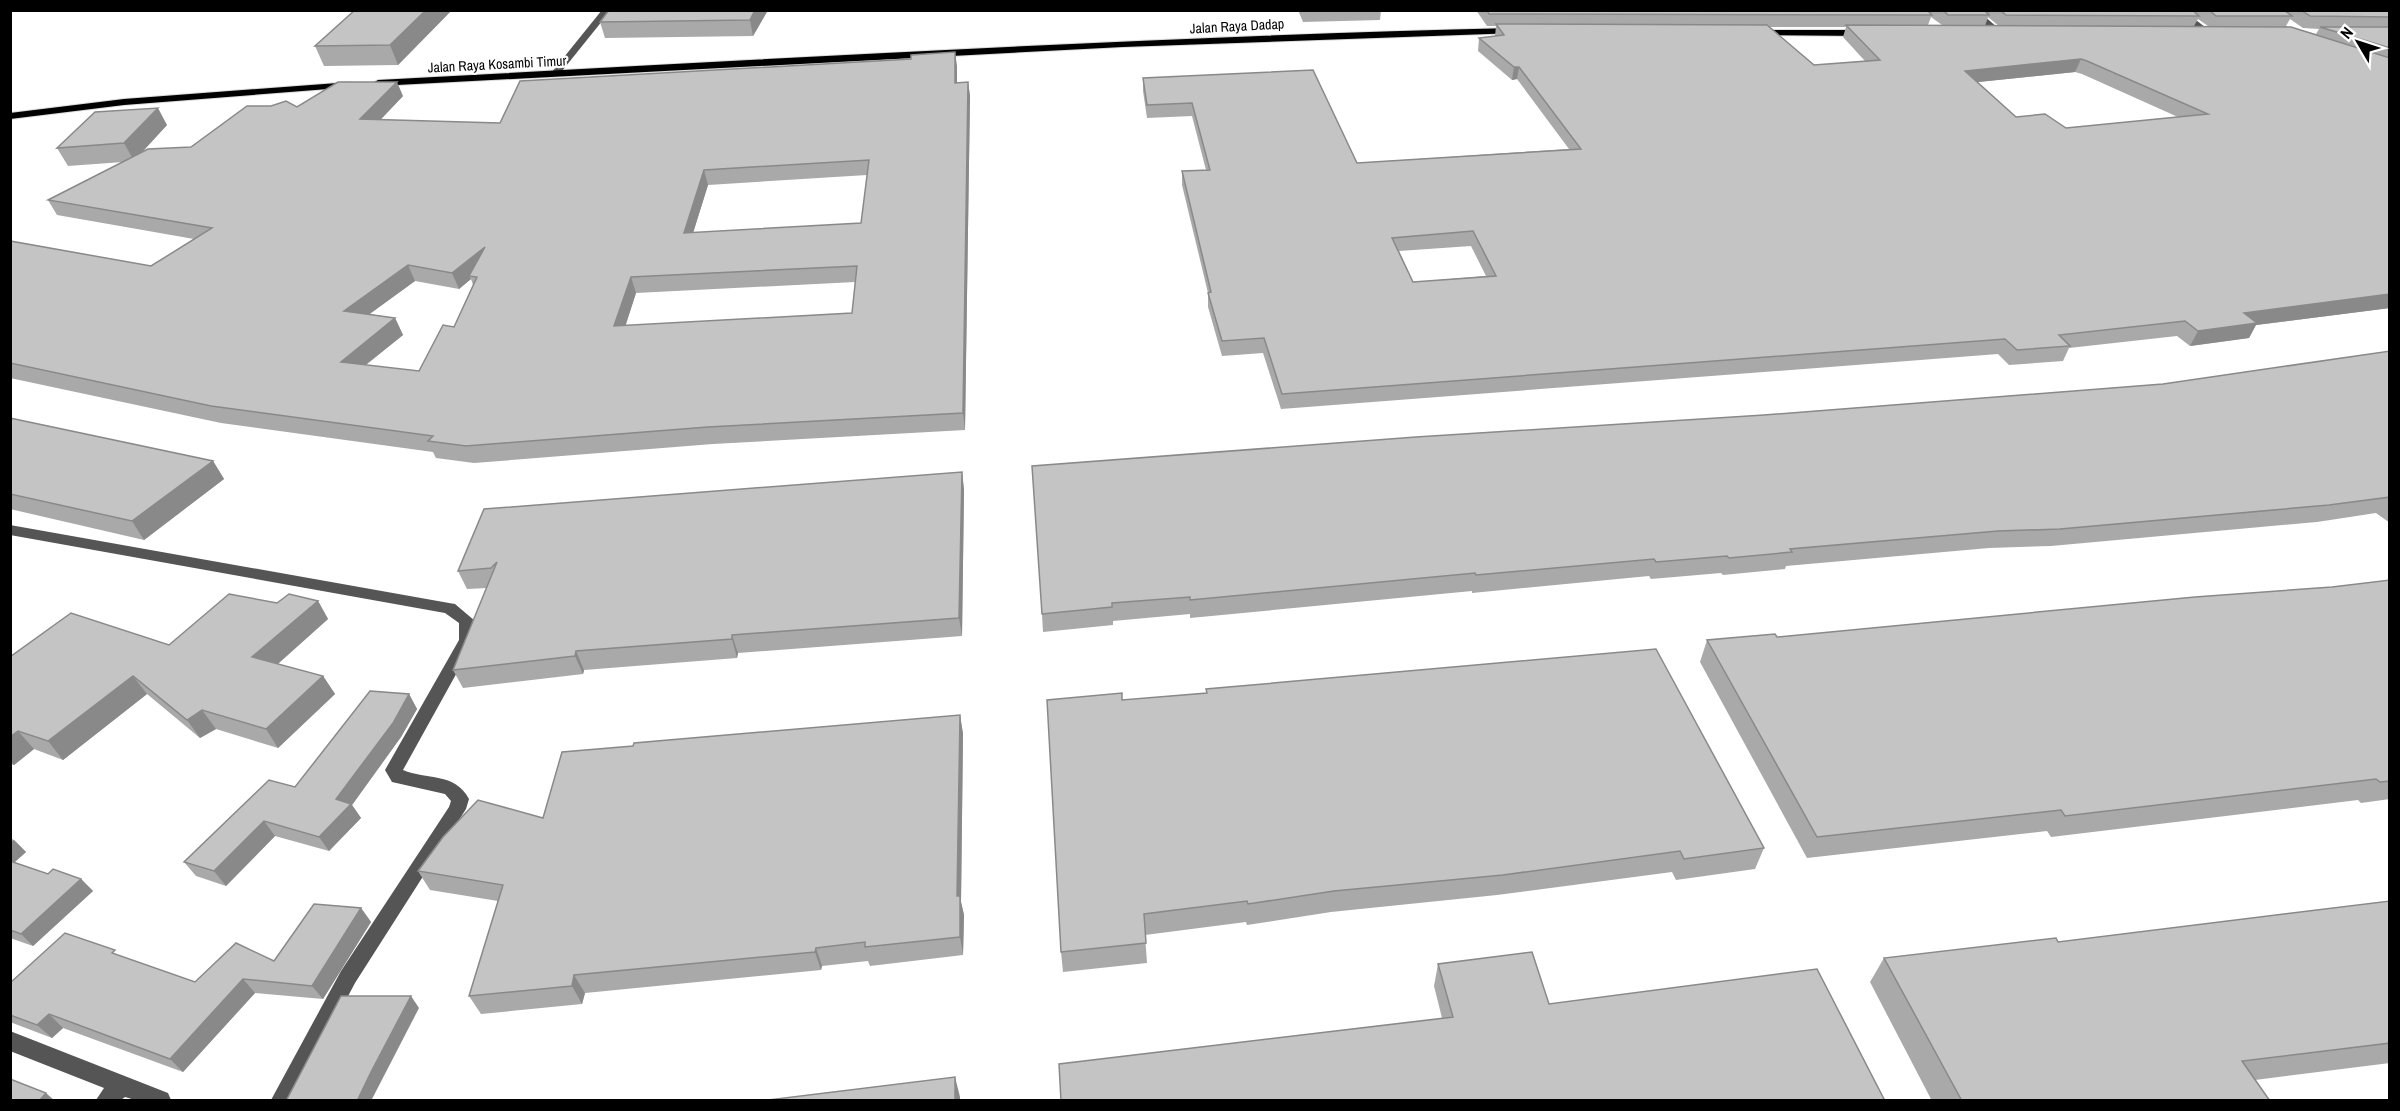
<svg xmlns="http://www.w3.org/2000/svg" width="2400" height="1111" font-family="'Archivo Narrow',sans-serif">
<style>
.lines{fill:none;stroke-linecap:round;stroke-linejoin:round}
.major-casing{stroke:#dbdbdb;stroke-width:2}
.minor{fill:#555;fill-rule:evenodd}
.major{fill:#000;fill-rule:evenodd}
.wall{fill:#a9a9a9;fill-rule:evenodd}
.shaded-wall{fill:#898989}
.building{fill:#c4c4c4;stroke:#898989;stroke-width:1.5;fill-rule:evenodd}
.labels{text-anchor:middle;dominant-baseline:central;stroke-width:4.5;stroke-linejoin:round;paint-order:stroke}
.far-street-label{font-size:14px;fill:#000;stroke:#fff}
</style>
<rect width="100%" height="100%" fill="#fff"/>
<g class="lines">
<g class="major-casing">
<g id="major">
<path d="M1514,28L1517,29V33L1123,47L378,86L373,83L378,80C757,60 1135,37 1514,28Z"/>
<polygon points="1757,30 1865,30 1869,33 1865,36 1754,35 1754,31"/>
<polygon points="351,82 354,83 354,87 124,105 10,119 10,113 124,99"/>
</g>
</g>
<g class="minor">
<polygon points="602,10 611,10 558,76 552,76 552,72"/>
<polygon points="1967,10 1977,10 2004,33 1997,35"/>
<polygon points="2173,10 2183,10 2214,34 2207,36"/>
<path d="M10,525L449,603L455,604L475,621V640L403,770C426,780 455,772 469,799L466,809L355,983L293,1100H271L341,971L449,807L451,801L445,794L392,782L385,770L459,640V623L445,613L10,535Z"/>
<polygon points="10,1031 168,1093 171,1100 135,1100 125,1097 121,1100 96,1100 104,1088 10,1051"/>
</g>
<use href="#major" class="major"/>
</g>
<g class="wall">
<polygon points="452,10 398,65 324,66 315,46"/>
<polygon points="609,10 768,10 753,36 605,38 600,22"/>
<polygon points="1298,10 1381,10 1380,20 1303,22"/>
<path d="M1476,10H2390V308L2256,325L2249,338L2190,346L2177,336L2069,348L2063,361L2009,365L1998,354L1281,409L1263,353L1222,356L1208,307V293L1182,185V171L1206,170L1192,116L1147,118L1143,91V78L1357,163L1569,149L1517,79L1512,80L1478,51L1479,38L1495,36L1496,26H1487ZM1931,17L1942,25H1928ZM1988,17L1999,26H1985ZM2198,19L2208,26H2194ZM2290,19L2303,28L2319,29L2316,34L2286,26ZM1769,27H1846L1843,37L1865,61L1814,65ZM2075,72L2082,74L2178,117L2066,128L2016,117L1977,82ZM1471,246L1486,276L1413,282L1399,251Z"/>
<path d="M957,66V83L968,82L970,96L965,430L713,444L474,463L436,458L433,452L221,423L10,378V241L151,266L194,239L57,215L48,200L123,162L68,166L57,148L167,125L142,152L191,147L297,107L403,96L380,120L500,123ZM867,175L861,223L693,233L708,185ZM471,279L473,285L454,327L419,371L366,365L403,335L395,318L369,314L415,281L459,289ZM855,282L852,313L625,326L636,293Z"/>
<polygon points="2390,351 2390,523 2376,513 2317,522 2051,546 1989,548 1786,566 1785,569 1723,575 1721,573 1651,579 1649,576 1472,593 1472,591 1190,618 1190,614 1113,621 1113,625 1043,632 1042,614 1764,415 2163,384"/>
<polygon points="10,418 213,461 224,479 144,540 10,509"/>
<polygon points="962,472 964,490 962,636 738,653 737,658 584,670 583,674 463,688 453,670 487,588 467,589 458,571"/>
<polygon points="2390,580 2390,799 2361,803 2358,800 2051,837 2047,831 1807,858 1700,662 1707,640 1777,637 2332,587"/>
<polygon points="318,601 328,619 278,664 323,676 335,694 278,748 216,729 200,738 147,694 63,760 34,749 14,765 10,764 10,657 169,645 277,603"/>
<polygon points="1206,689 1764,848 1755,869 1676,880 1672,872 1497,895 1331,912 1247,925 1246,922 1145,935 1147,963 1063,972 1061,952 1122,700 1206,693"/>
<polygon points="409,694 417,709 401,737 352,805 361,818 329,851 275,836 226,886 196,876 184,862 295,787"/>
<polygon points="960,715 963,734 961,902 964,915 963,955 870,966 868,961 822,966 821,970 585,993 582,1004 481,1014 469,996 498,901 430,890 418,871 543,818"/>
<polygon points="10,838 14,840 26,852 14,863 48,874 81,879 93,891 33,946 10,938"/>
<polygon points="2390,901 2390,1063 2255,1080 2270,1101 1932,1101 1870,982 1884,958 2058,942"/>
<polygon points="361,908 371,922 323,999 255,993 183,1072 63,1028 52,1038 10,1022 10,983 121,956 195,982 274,961"/>
<polygon points="1438,964 1549,1004 1442,1018 1434,986"/>
</g>
<g class="shaded-wall">
<polygon points="426,10 452,10 398,65 390,45"/>
<polygon points="755,10 768,10 753,36 750,20"/>
<polygon points="955,52 957,66 957,97 955,83"/>
<polygon points="2081,59 2075,72 1960,84 1965,71"/>
<polygon points="1514,67 1519,67 1517,79 1512,80"/>
<polygon points="397,82 403,96 367,134 360,119"/>
<polygon points="968,82 970,96 965,430 963,413"/>
<polygon points="158,108 167,125 134,161 124,143"/>
<polygon points="704,170 708,185 688,249 684,233"/>
<polygon points="485,247 469,276 471,279 459,289 452,273"/>
<polygon points="408,265 415,281 352,327 344,311"/>
<polygon points="631,277 636,293 620,343 614,326"/>
<polygon points="2390,294 2390,308 2256,325 2249,338 2190,346 2198,331 2244,313"/>
<polygon points="395,318 403,335 349,378 341,362"/>
<polygon points="213,461 224,479 144,540 132,521"/>
<polygon points="962,472 964,490 962,636 959,618"/>
<polygon points="318,601 328,619 264,676 252,657"/>
<polygon points="732,635 738,653 737,658 732,639"/>
<polygon points="576,651 584,670 583,674 575,656"/>
<polygon points="133,676 147,694 63,760 48,741"/>
<polygon points="323,676 335,694 278,748 266,729"/>
<polygon points="409,694 417,709 401,737 352,805 361,818 329,851 319,837 336,799"/>
<polygon points="202,710 216,729 200,738 187,720"/>
<polygon points="960,715 963,734 961,902 964,915 963,955 960,937 957,896"/>
<polygon points="18,731 34,749 14,765 10,761 10,737"/>
<polygon points="264,821 275,836 226,886 214,871"/>
<polygon points="14,840 26,852 10,866 10,843"/>
<polygon points="81,879 93,891 33,946 21,934"/>
<polygon points="361,908 371,922 323,999 312,986"/>
<polygon points="816,948 822,966 821,970 815,952"/>
<polygon points="574,975 585,993 582,1004 572,986"/>
<polygon points="243,979 255,993 183,1072 170,1059"/>
<polygon points="411,996 419,1008 371,1101 357,1101 371,1072"/>
<polygon points="49,1014 63,1028 52,1038 37,1025"/>
<polygon points="955,1077 960,1097 960,1101 955,1101"/>
<polygon points="46,1093 55,1101 39,1101"/>
</g>
<g class="building">
<polygon points="355,10 426,10 390,45 315,46"/>
<polygon points="609,10 755,10 750,20 600,22"/>
<polygon points="1487,10 1927,10 1932,15 1489,14"/>
<polygon points="1943,10 1984,10 1989,15 1948,15"/>
<polygon points="2000,10 2192,10 2199,16 2006,15"/>
<polygon points="2209,10 2284,10 2292,16 2216,16"/>
<polygon points="2301,10 2390,10 2390,17 2310,16"/>
<path d="M1496,24L1767,25L1814,65L1880,60L1846,25L2291,27L2390,58V294L2244,313L2257,323L2198,331L2185,321L2059,335L2070,346L2017,350L2005,339L1282,394L1264,338L1222,341L1208,293L1211,292L1182,171L1210,170L1192,103L1147,105L1143,78L1313,70L1357,163L1581,149L1519,67H1514L1479,38L1504,35ZM2081,59L2087,61L2208,114L2066,128L2045,114L2016,117L1965,71ZM1473,231L1496,276L1413,282L1392,238Z"/>
<polygon points="2320,27 2390,27 2390,48"/>
<path d="M955,52V83L968,82L963,413L708,427L466,446L428,441L433,436L211,406L10,363V241L151,266L212,228L48,200L148,149L191,147L247,106H271L286,101L297,107L338,82H397L360,119L500,123L520,81L911,59V55ZM869,160L861,223L684,233L704,170ZM485,247L469,276L477,277L454,327L443,325L419,371L341,362L395,318L344,311L408,265L452,273ZM857,266L852,313L614,326L631,277Z"/>
<polygon points="158,108 124,143 57,148 95,112"/>
<polygon points="2390,351 2390,497 2329,505 2060,529 1998,531 1790,549 1792,552 1729,558 1727,556 1656,562 1654,559 1476,575 1475,573 1190,600 1190,597 1112,603 1112,607 1042,614 1032,466 1416,437 1764,415 2163,384"/>
<polygon points="10,418 213,461 132,521 10,494"/>
<polygon points="962,472 959,618 732,635 732,639 576,651 575,656 453,670 497,562 491,568 458,571 484,509"/>
<polygon points="2390,580 2390,781 2380,782 2376,779 2065,816 2061,810 1817,837 1707,640 1775,634 1777,637 2195,597 2332,587"/>
<polygon points="229,594 277,603 289,594 318,601 252,657 323,676 266,729 202,710 187,720 133,676 48,741 18,731 10,737 10,657 71,613 169,645"/>
<polygon points="1656,649 1764,848 1684,859 1680,851 1503,875 1334,891 1248,904 1247,901 1144,914 1146,943 1061,952 1047,700 1122,693 1122,700 1207,693 1206,689"/>
<polygon points="370,691 409,694 393,723 336,799 351,804 319,837 264,821 214,871 184,862 269,780 295,787"/>
<polygon points="960,715 957,896 960,896 960,937 865,947 865,942 816,948 815,952 574,975 572,986 469,996 503,885 418,871 443,837 478,800 543,818 562,752 633,746 634,743"/>
<polygon points="10,861 48,874 53,869 81,879 21,934 10,930"/>
<polygon points="2390,901 2390,1043 2242,1061 2270,1101 1962,1101 1884,958 2056,938 2058,942"/>
<polygon points="314,904 361,908 312,986 243,979 170,1059 49,1014 37,1025 10,1015 10,983 65,933 115,950 112,953 195,982 236,943 274,961"/>
<polygon points="1532,952 1549,1004 1817,969 1885,1101 1061,1101 1059,1064 1453,1017 1438,964"/>
<polygon points="341,996 411,996 371,1072 357,1101 286,1101"/>
<polygon points="955,1077 955,1101 760,1101"/>
<polygon points="10,1079 46,1093 39,1101 10,1101"/>
</g>
<g class="labels">
<g class="far-street-label">
<text transform="translate(1237 26) rotate(-3)">Jalan Raya Dadap</text>
<text transform="translate(497 64) rotate(-3)">Jalan Raya Kosambi Timur</text>
</g>
</g>
<rect width="2400" height="1111" fill="none" stroke="#000000" stroke-width="24"/>
<g transform="translate(2358 42) rotate(309)" stroke="#ffffff" stroke-width="4.5" paint-order="stroke">
<path d="M0-4.5L10 22L0 15L-10 22Z" fill="#000000"/>
<text y="-9" font-size="16" font-weight="bold" text-anchor="middle" fill="#000000">N</text>
</g>
</svg>
